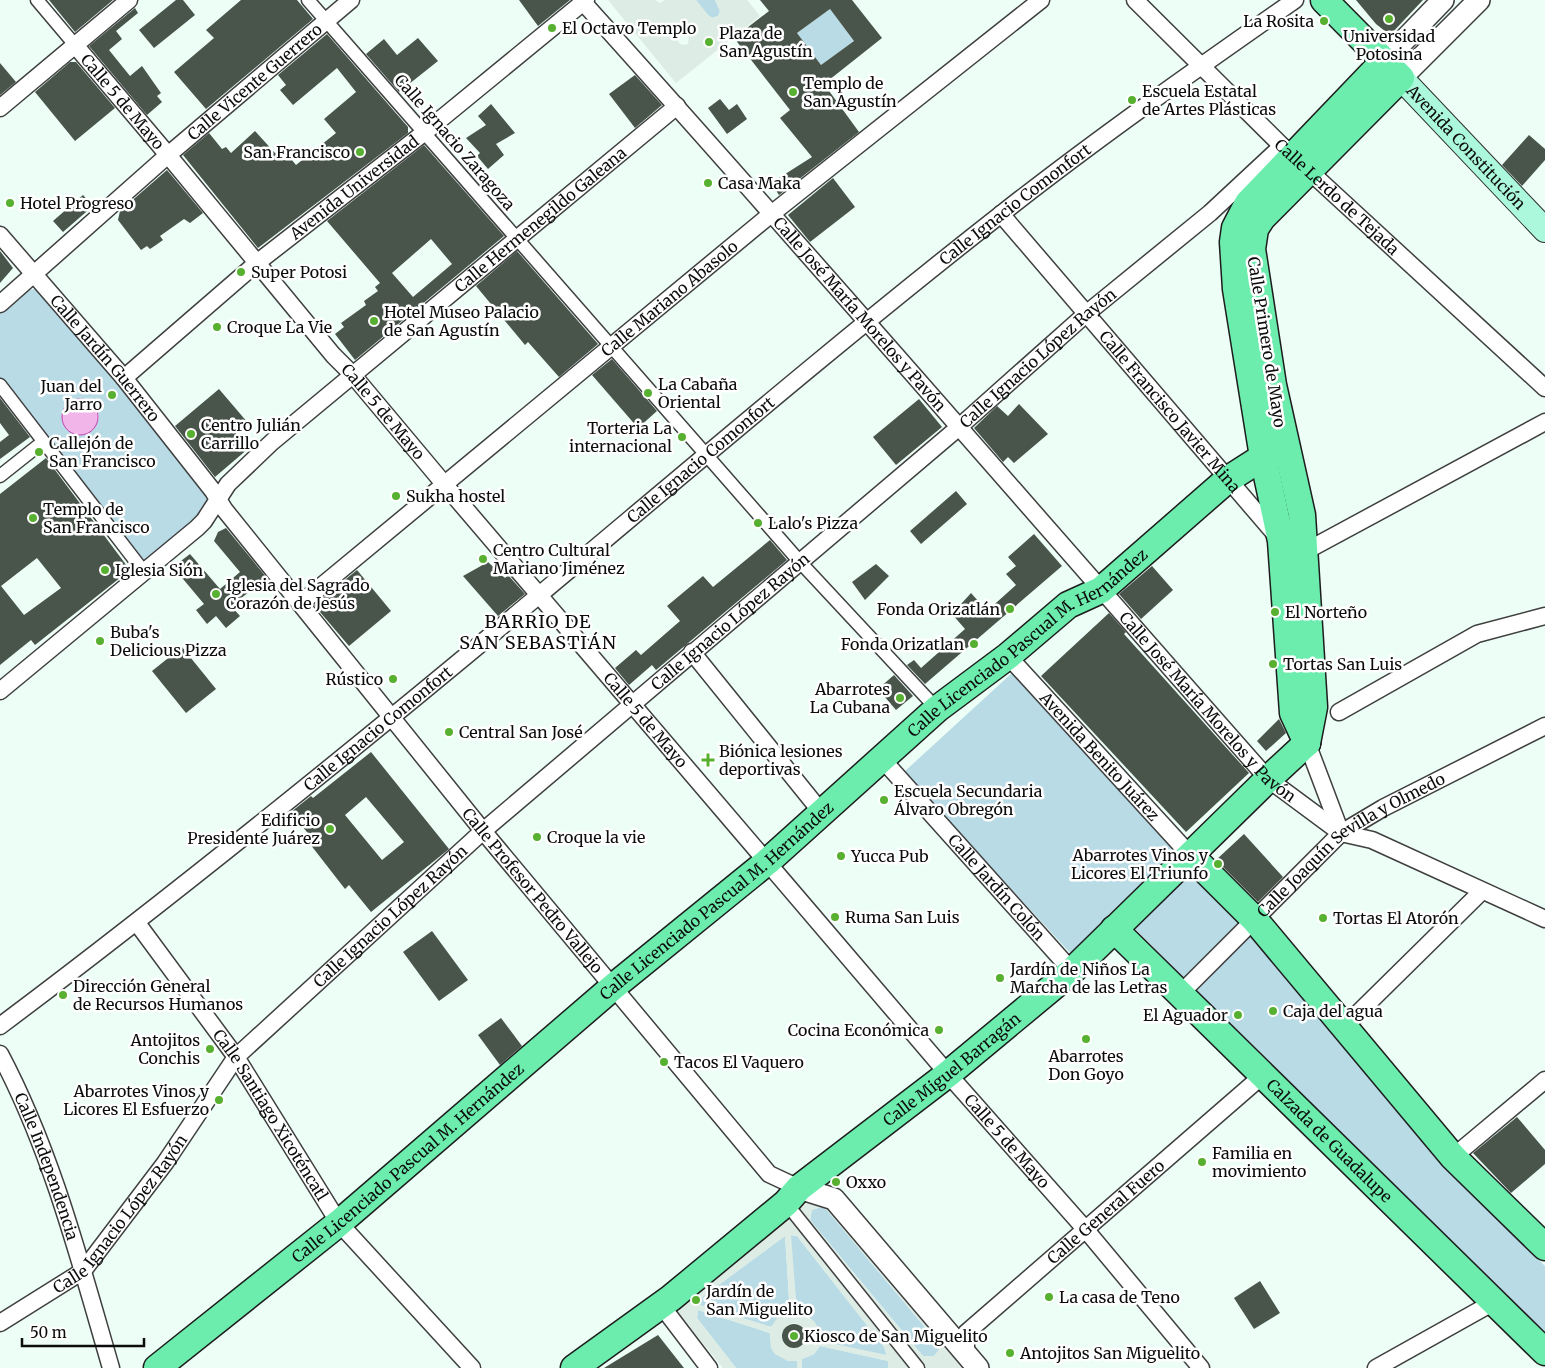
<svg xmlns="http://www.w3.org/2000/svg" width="1545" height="1368" font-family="Merriweather,serif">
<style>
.green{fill:#b9dbe5;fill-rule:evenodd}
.plaza{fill:#ddece4;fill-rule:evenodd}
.water{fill:#f1b5ea;stroke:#c242b0}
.building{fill:#49544b;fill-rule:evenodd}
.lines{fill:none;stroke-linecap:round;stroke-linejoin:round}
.pedestrian-casing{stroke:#3f3f3f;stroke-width:15}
.minor-casing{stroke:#3f3f3f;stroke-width:19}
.tertiary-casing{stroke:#3f3f3f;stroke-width:24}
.secondary-casing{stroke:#2e2e2e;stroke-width:26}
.primary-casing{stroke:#1d1d1d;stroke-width:29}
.pedestrian{stroke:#fff;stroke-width:12}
.minor{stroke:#fff;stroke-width:16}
.tertiary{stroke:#fff;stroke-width:21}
.secondary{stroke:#acf8dc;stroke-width:24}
.primary{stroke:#6cedad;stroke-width:26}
.poi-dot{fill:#57b030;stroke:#fff;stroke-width:2}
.labels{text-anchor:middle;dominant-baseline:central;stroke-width:5;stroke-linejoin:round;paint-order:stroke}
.poi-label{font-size:16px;fill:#0c0c0c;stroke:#fff;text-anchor:start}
.street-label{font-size:16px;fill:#0c0c0c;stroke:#fff}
.neighbourhood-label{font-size:18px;letter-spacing:1px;fill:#0c0c0c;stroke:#fff}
</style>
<rect width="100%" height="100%" fill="#ecfef6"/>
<g class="green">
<polygon points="696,0 715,0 720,11 718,16 712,18 707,14"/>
<polygon points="830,9 854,41 821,65 797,33"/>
<path d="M36,289L40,290L212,492V505L144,564L129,563L0,393V313L28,290ZM81,399C92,401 98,407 99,419L63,411L70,402Z"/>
<polygon points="1012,673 1179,855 1071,954 904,772"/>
<polygon points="1187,864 1251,923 1444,1164 1545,1266 1545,1336 1128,922"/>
<polygon points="821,1207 826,1209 939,1344 939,1350 934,1356 923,1356 810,1220 812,1210"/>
<path d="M790,1235L797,1236L884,1347L887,1356L820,1341C820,1326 812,1315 797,1313Z"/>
<polygon points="785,1236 790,1314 783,1315 771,1327 699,1305 701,1298"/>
<polygon points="698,1310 770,1333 771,1347 775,1354 797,1361 797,1368 736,1368 697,1318"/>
<polygon points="820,1346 889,1361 888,1368 802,1368 802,1359 814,1354"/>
</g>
<g class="plaza">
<path d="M608,0H655L660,3L665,0H696L707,14L712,18L718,16L720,11L715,0H747L760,16L676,83ZM681,33L689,35L688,44L682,45L679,43L678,37Z"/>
<path d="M808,1197L830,1203L966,1365L962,1368H888V1361L820,1346L814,1354L802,1359V1368H797V1361H788L775,1354L771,1348L770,1333L698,1310L697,1318L736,1368H723L672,1305ZM821,1207L826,1209L939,1344V1350L934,1356H923L810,1220L812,1210ZM791,1235L797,1236L884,1347L887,1355L820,1341V1332L814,1321L797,1313ZM785,1236L790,1314L778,1317L771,1327L700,1305L701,1298ZM796,1323L804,1329L806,1338L801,1346L791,1348L783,1343L782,1333L787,1325Z"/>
</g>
<circle class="water" cx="80" cy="417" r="18"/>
<g class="building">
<polygon points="49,0 113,0 75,32"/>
<polygon points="176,0 183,0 195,15 154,48 139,30"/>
<polygon points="241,0 297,0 313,19 206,109 174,72 214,38 206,30"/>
<polygon points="519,0 570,0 538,26"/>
<path d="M760,0H852L882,38L824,84L859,132L779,195L771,183L812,157L780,118L790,110L734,38L769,11ZM830,9L854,41L821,65L797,33Z"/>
<polygon points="1356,0 1423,0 1390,35 1376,24"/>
<polygon points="135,8 138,13 116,31 122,39 109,50 130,76 142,66 161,93 157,96 162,102 147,115 89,46"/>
<polygon points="327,34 408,127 408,133 258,248 183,155 209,133 222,149 226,147 231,153 255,131 275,153 282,148 296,165 336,133 324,119 356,92 337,68 293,105 280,90 286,85 278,75"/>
<polygon points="418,38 438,61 399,92 366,54 384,39 397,55"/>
<polygon points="70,62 76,62 115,108 75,141 35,92"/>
<polygon points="0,63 16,82 0,95"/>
<polygon points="635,75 662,105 635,128 609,94"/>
<polygon points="720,99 729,110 737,104 747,119 727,134 708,108"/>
<polygon points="491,104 515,133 496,144 504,155 488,169 477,156 480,153 466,138 486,125 478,116"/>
<polygon points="1529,135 1545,149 1545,160 1522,186 1502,165"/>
<path d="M424,145L504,236L355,360L335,334L344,327L341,323L366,305L364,301L378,291L375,287L380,283L327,221ZM431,239L452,264L413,297L392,273Z"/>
<polygon points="167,170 203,213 190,223 184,219 160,236 163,240 156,245 150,249 147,246 141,250 118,220 120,211"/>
<polygon points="833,178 855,207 810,242 788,215"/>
<polygon points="83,195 93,206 63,232 53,221"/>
<polygon points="0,251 13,268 0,283"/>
<polygon points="517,251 598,344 559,377 528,342 525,345 476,286"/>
<polygon points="612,359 657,411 638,428 592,375"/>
<polygon points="219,389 248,423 236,433 249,448 215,477 175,426"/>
<polygon points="0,398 30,437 0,459 0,442 9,435 0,423"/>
<polygon points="919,399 942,427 896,465 873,437"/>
<polygon points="1019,404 1048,434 1014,463 1008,457 1003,462 974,428 997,406 1008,416"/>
<path d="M46,458L130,570L35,645L31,640L0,665V494ZM37,558L61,588L24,615L1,586Z"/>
<polygon points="956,491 967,504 921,544 910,531"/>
<polygon points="226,528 267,578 231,606 240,616 226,628 216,616 207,624 196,610 204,604 173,567 190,554 220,589 240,572 214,541 218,532"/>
<polygon points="1034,534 1062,566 925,684 907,665 914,660 921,668 965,629 952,614 971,593 987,611 1016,585 1006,574 1016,566 1008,557"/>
<polygon points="770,540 787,560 656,670 652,665 629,685 615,668 636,650 641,655 680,621 667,606 703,576 713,587"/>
<polygon points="488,562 505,578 508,575 525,594 498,616 463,576"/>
<polygon points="876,564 889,576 865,600 852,582"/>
<polygon points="1152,566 1173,590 1141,619 1119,594"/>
<polygon points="357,570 391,611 349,646 314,605"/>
<polygon points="1109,613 1126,632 1124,634 1249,773 1186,832 1041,676"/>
<polygon points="182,647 216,689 186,713 152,671"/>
<polygon points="894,675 913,696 896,710 878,689"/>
<polygon points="1279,719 1286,733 1266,751 1257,741"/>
<path d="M371,752L449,849L371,912L349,885L345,889L310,844L314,841L291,812L311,796L313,798ZM366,797L404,842L382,860L345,815Z"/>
<polygon points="1244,834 1283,877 1258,902 1216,860"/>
<polygon points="432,931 468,980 439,1001 403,952"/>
<polygon points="501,1018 522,1046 500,1065 478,1035"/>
<polygon points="1517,1117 1545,1150 1545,1164 1511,1193 1473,1153"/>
<polygon points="1260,1281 1280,1313 1254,1329 1234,1298"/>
<circle cx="794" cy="1336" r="12"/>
<polygon points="658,1335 684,1368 604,1368"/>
</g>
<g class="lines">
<g class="pedestrian-casing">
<g id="pedestrian">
<polyline points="37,0 75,45"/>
<polyline points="308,0 800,562 937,709"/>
<polyline points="0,385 144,572"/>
<polyline points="0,476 39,445"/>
<polyline points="786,1203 918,1368"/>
</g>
</g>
<g class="minor-casing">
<g id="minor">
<path id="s1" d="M581,0C813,257 1038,519 1268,779L1341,833L1372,840L1545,919"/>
<path id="s2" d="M1135,0L1282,146L1545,388"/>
<path id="s3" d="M75,45L168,155L333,355L352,374L445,485L948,1074L1086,1230L1201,1368"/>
<polyline points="0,108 129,0"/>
<path id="s4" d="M1001,214L1281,541L1306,551L1545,422"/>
<path id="s5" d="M0,235L124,378L213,491L224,509L483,831L769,1174L799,1188"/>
<path id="s6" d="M0,304L168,155L351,0"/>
<path id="s7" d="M124,378L258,262L425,132L586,0"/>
<path id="s8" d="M301,603L770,215L1041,0"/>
<polyline points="692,652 822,813"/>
<path id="s9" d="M1008,656L1191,856"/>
<path id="s10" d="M0,691L197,528L204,521L228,484L272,442L677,106"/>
<polyline points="1339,712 1477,634 1545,616"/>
<polyline points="1307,743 1341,833"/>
<path id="s11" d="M882,759L1072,971"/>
<path id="s12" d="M137,923L236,1057L339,1223L472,1368"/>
<path id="s13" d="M1179,995L1341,833L1383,808L1545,726"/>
<path id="s14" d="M0,1026C184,888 362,743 538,596C691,468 843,338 1000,215C1095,140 1195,70 1295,0"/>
<polyline points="1344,1027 1482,891"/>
<path id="s15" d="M0,1054C52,1152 80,1262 111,1368"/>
<polyline points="1453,1157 1545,1080"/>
<polyline points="661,1305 709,1368"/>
<path id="s16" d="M0,1323L83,1271L165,1163L236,1057L483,831L958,428L1086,314L1210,213L1282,146"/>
<path id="s17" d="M966,1354V1333L1262,1076"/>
<polyline points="1376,1368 1494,1302"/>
</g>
</g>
<g class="tertiary-casing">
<g id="tertiary">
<polyline points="1384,61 1443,0"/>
<polyline points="1401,78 1479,0"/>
<polyline points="799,1188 834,1199 978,1368"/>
</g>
</g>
<g class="secondary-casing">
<g id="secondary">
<path id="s18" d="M1401,78L1545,230"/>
</g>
</g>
<g class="primary-casing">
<g id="primary">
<polyline points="1307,743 1314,707 1302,515 1273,385 1252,249 1255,229 1262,218 1401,78 1324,0"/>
<polyline points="1307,743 1293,713 1281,541 1263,457 1236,289 1233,242 1235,228 1248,203 1384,61"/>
<polyline points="1191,856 1254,919 1453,1157 1545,1247"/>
<path id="s19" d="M1114,929L1545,1352"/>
<path id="s20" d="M157,1368L339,1223L613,987L767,862L937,709L1008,656L1068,605L1101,590L1227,480L1263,457L1286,451"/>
<path id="s21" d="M574,1368L671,1298L786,1203L799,1188L948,1074L1072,971L1268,779L1307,743"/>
</g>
</g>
<use href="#pedestrian" class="pedestrian"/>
<use href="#minor" class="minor"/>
<use href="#tertiary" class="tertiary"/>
<use href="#secondary" class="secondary"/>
<use href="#primary" class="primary"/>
</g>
<g class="poi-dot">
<circle cx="1389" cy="19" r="5"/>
<circle cx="1324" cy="21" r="5"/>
<circle cx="552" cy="28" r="5"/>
<circle cx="709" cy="42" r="5"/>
<circle cx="793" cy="92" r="5"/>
<circle cx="1132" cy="100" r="5"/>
<circle cx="360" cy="152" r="5"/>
<circle cx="708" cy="183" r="5"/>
<circle cx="10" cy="203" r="5"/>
<circle cx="241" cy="272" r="5"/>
<circle cx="374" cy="321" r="5"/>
<circle cx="217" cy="327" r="5"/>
<circle cx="648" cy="393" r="5"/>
<circle cx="112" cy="395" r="5"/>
<circle cx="191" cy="434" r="5"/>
<circle cx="682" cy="437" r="5"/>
<circle cx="39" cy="452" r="5"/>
<circle cx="396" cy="496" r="5"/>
<circle cx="33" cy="518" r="5"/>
<circle cx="758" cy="523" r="5"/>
<circle cx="483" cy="559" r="5"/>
<circle cx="105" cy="570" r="5"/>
<circle cx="216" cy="594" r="5"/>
<circle cx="1010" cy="609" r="5"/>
<circle cx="1275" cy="612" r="5"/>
<circle cx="100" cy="641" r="5"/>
<circle cx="974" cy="644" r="5"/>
<circle cx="1273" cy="664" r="5"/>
<circle cx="393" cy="679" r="5"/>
<circle cx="900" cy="698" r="5"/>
<circle cx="449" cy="732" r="5"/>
<path d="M705.5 752.5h5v5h5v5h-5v5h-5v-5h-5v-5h5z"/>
<circle cx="884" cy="800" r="5"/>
<circle cx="330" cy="829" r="5"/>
<circle cx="537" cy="837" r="5"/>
<circle cx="841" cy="856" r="5"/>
<circle cx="1218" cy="864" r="5"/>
<circle cx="835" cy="917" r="5"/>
<circle cx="1323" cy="918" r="5"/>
<circle cx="1000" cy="978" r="5"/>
<circle cx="63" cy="995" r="5"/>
<circle cx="1273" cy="1011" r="5"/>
<circle cx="1238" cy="1015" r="5"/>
<circle cx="939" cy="1030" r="5"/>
<circle cx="1086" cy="1039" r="5"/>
<circle cx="210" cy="1049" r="5"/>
<circle cx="664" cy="1062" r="5"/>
<circle cx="219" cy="1100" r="5"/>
<circle cx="1202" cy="1162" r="5"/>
<circle cx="836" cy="1182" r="5"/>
<circle cx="1049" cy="1297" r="5"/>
<circle cx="696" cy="1300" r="5"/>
<circle cx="794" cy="1336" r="5"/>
<circle cx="1010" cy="1353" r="5"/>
</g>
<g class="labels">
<g class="poi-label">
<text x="1314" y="21" text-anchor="end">La Rosita</text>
<text x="562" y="28">El Octavo Templo</text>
<text x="719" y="33">Plaza de<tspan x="719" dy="18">San Agustín</tspan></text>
<text x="1389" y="36" text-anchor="middle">Universidad<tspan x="1389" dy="18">Potosina</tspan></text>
<text x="803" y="83">Templo de<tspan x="803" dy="18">San Agustín</tspan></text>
<text x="1142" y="91">Escuela Estatal<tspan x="1142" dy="18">de Artes Plásticas</tspan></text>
<text x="350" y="152" text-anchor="end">San Francisco</text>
<text x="718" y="183">Casa Maka</text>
<text x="20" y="203">Hotel Progreso</text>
<text x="251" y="272">Super Potosi</text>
<text x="384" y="312">Hotel Museo Palacio<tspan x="384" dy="18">de San Agustín</tspan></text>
<text x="227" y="327">Croque La Vie</text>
<text x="658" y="384">La Cabaña<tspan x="658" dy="18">Oriental</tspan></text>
<text x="102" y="386" text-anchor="end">Juan del<tspan x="102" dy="18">Jarro</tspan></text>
<text x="201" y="425">Centro Julián<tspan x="201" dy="18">Carrillo</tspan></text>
<text x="672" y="428" text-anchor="end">Torteria La<tspan x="672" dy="18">internacional</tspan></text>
<text x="49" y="443">Callejón de<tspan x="49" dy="18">San Francisco</tspan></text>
<text x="406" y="496">Sukha hostel</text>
<text x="43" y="509">Templo de<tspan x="43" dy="18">San Francisco</tspan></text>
<text x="768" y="523">Lalo's Pizza</text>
<text x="493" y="550">Centro Cultural<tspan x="493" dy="18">Mariano Jiménez</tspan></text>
<text x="115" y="570">Iglesia Sión</text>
<text x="226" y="585">Iglesia del Sagrado<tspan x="226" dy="18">Corazón de Jesús</tspan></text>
<text x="1000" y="609" text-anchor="end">Fonda Orizatlán</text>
<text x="1285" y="612">El Norteño</text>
<text x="110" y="632">Buba's<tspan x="110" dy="18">Delicious Pizza</tspan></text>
<text x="964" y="644" text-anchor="end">Fonda Orizatlan</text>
<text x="1283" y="664">Tortas San Luis</text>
<text x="383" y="679" text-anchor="end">Rústico</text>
<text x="890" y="689" text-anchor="end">Abarrotes<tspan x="890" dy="18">La Cubana</tspan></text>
<text x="459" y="732">Central San José</text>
<text x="719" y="751">Biónica lesiones<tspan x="719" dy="18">deportivas</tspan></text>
<text x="894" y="791">Escuela Secundaria<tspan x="894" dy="18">Álvaro Obregón</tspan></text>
<text x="320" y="820" text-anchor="end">Edificio<tspan x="320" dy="18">Presidente Juárez</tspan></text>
<text x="547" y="837">Croque la vie</text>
<text x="1208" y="855" text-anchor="end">Abarrotes Vinos y<tspan x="1208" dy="18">Licores El Triunfo</tspan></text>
<text x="851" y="856">Yucca Pub</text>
<text x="845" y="917">Ruma San Luis</text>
<text x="1333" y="918">Tortas El Atorón</text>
<text x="1010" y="969">Jardín de Niños La<tspan x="1010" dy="18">Marcha de las Letras</tspan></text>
<text x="73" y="986">Dirección General<tspan x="73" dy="18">de Recursos Humanos</tspan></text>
<text x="1283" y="1011">Caja del agua</text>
<text x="1228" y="1015" text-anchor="end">El Aguador</text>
<text x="929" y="1030" text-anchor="end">Cocina Económica</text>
<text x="200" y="1040" text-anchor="end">Antojitos<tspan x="200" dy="18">Conchis</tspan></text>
<text x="1086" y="1056" text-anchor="middle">Abarrotes<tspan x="1086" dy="18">Don Goyo</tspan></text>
<text x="674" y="1062">Tacos El Vaquero</text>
<text x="209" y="1091" text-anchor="end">Abarrotes Vinos y<tspan x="209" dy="18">Licores El Esfuerzo</tspan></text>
<text x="1212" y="1153">Familia en<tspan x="1212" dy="18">movimiento</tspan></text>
<text x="846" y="1182">Oxxo</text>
<text x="706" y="1291">Jardín de<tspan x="706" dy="18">San Miguelito</tspan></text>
<text x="1059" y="1297">La casa de Teno</text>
<text x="804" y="1336">Kiosco de San Miguelito</text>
<text x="1020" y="1353">Antojitos San Miguelito</text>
</g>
<g class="street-label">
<text stroke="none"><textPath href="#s6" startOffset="338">Calle Vicente Guerrero</textPath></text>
<text stroke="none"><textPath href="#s3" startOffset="74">Calle 5 de Mayo</textPath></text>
<text transform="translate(455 142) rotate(49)">Calle Ignacio Zaragoza</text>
<text stroke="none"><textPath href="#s18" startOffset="95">Avenida Constitución</textPath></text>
<text stroke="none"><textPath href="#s7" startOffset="299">Avenida Universidad</textPath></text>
<text stroke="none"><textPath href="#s2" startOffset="282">Calle Lerdo de Tejada</textPath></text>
<text stroke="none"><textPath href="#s14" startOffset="1306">Calle Ignacio Comonfort</textPath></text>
<text stroke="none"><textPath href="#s10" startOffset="719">Calle Hermenegildo Galeana</textPath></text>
<text stroke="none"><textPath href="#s8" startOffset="478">Calle Mariano Abasolo</textPath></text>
<text stroke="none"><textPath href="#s1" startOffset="420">Calle José María Morelos y Pavón</textPath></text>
<text transform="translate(1267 342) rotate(81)">Calle Primero de Mayo</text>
<text stroke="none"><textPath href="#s16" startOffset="1425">Calle Ignacio López Rayón</textPath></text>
<text stroke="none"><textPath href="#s5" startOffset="162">Calle Jardín Guerrero</textPath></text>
<text stroke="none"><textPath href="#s3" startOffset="479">Calle 5 de Mayo</textPath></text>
<text stroke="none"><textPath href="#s4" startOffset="260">Calle Francisco Javier Mina</textPath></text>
<text stroke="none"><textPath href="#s14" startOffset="901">Calle Ignacio Comonfort</textPath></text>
<text stroke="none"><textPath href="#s16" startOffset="1020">Calle Ignacio López Rayón</textPath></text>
<text stroke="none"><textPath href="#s20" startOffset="1134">Calle Licenciado Pascual M. Hernández</textPath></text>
<text stroke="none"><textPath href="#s1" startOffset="945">Calle José María Morelos y Pavón</textPath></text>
<text stroke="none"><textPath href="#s3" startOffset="884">Calle 5 de Mayo</textPath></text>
<text stroke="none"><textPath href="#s14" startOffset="481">Calle Ignacio Comonfort</textPath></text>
<text stroke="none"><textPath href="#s9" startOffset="136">Avenida Benito Juárez</textPath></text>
<text stroke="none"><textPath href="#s13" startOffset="230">Calle Joaquín Sevilla y Olmedo</textPath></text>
<text stroke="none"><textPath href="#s11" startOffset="172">Calle Jardín Colón</textPath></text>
<text stroke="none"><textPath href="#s5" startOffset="845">Calle Profesor Pedro Vallejo</textPath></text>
<text stroke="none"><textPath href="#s20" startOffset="729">Calle Licenciado Pascual M. Hernández</textPath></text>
<text stroke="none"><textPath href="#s16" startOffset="570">Calle Ignacio López Rayón</textPath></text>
<text stroke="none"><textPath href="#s21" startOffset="482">Calle Miguel Barragán</textPath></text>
<text stroke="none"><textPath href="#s12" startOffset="234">Calle Santiago Xicoténcatl</textPath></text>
<text stroke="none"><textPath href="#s3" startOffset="1439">Calle 5 de Mayo</textPath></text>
<text stroke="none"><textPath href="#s19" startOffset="302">Calzada de Guadalupe</textPath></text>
<text stroke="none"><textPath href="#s20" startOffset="324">Calle Licenciado Pascual M. Hernández</textPath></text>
<text stroke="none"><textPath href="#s15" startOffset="122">Calle Independencia</textPath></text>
<text stroke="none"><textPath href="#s16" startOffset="165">Calle Ignacio López Rayón</textPath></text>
<text stroke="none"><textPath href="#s17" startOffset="206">Calle General Fuero</textPath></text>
</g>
<g class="neighbourhood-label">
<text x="538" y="621">BARRIO DE<tspan x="538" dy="21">SAN SEBASTIÁN</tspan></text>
</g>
</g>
<path d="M22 1338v8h122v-8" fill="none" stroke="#0c0c0c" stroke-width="2.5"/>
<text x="30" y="1338" font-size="15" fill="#0c0c0c" stroke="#ffffff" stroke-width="4" paint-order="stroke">50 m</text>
</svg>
